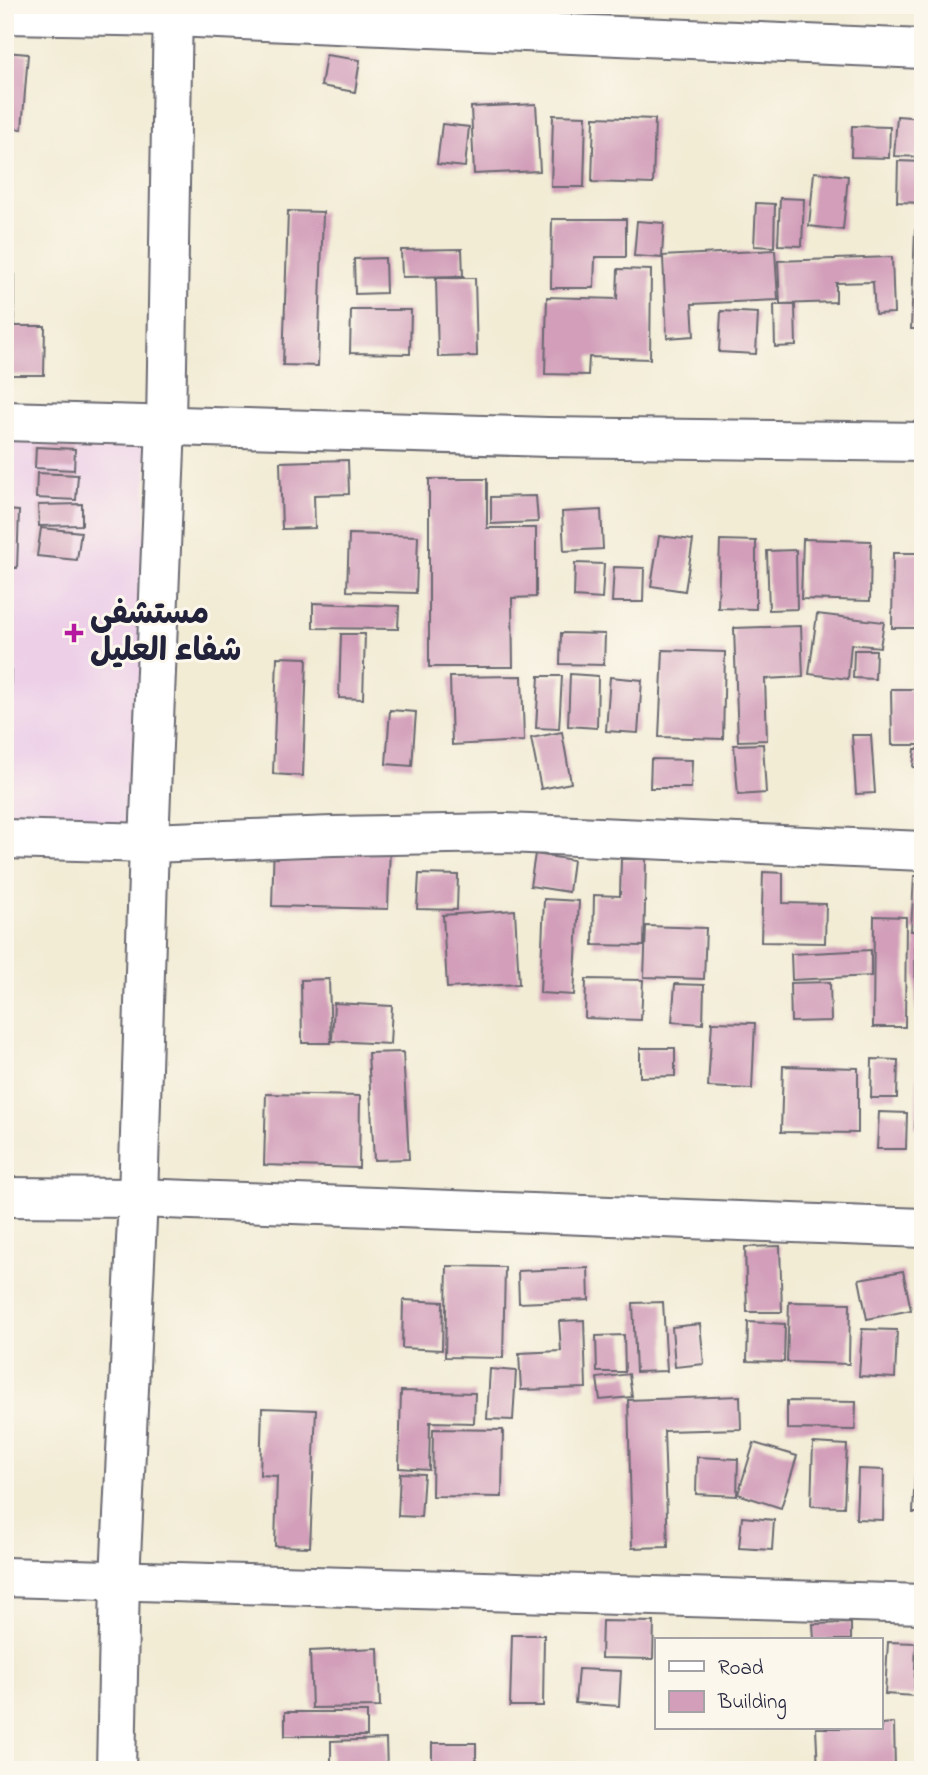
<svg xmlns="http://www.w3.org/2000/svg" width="928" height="1775" font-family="'Indie Flower','Playpen Sans Arabic',sans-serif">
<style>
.built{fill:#edd0e8}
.building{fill:#d29eb9}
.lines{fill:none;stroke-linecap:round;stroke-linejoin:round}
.minor-casing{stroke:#6b6971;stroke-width:42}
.tertiary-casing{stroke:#6b6971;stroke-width:42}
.minor{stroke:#fff;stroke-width:38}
.tertiary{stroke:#fff;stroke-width:38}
.poi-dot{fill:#b5179e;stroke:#fbf7ec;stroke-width:2.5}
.labels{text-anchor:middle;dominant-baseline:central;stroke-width:6;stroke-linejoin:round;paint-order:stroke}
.poi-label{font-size:32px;font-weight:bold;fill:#22223b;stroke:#fbf7ec;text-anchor:start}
</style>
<rect width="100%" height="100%" fill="#fbf7ec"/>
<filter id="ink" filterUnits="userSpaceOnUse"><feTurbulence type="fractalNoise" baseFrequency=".0143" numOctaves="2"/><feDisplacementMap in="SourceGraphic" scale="14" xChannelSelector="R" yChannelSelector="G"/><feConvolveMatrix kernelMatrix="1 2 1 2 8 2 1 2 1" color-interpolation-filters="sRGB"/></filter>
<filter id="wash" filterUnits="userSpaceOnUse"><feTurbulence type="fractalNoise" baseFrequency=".00686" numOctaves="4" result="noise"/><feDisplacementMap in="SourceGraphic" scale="28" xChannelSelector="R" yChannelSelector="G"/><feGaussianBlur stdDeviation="1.57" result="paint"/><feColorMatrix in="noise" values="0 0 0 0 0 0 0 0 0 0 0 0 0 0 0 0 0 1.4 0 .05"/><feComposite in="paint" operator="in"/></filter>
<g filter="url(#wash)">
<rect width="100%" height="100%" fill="#f2ecd5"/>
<polygon class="built" points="5,439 147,442 140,826 5,824"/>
<g id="blocks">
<g class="building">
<polygon points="5,52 28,54 22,129 5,128"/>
<polygon points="326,55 360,60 355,92 321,86"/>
<polygon points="536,104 540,171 474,174 471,107"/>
<polygon points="553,115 586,116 584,187 551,187"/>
<polygon points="897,116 923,118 923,157 894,156"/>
<polygon points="594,117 655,119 653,184 592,182"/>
<polygon points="442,124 469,127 465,167 437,164"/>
<polygon points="852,126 890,127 889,158 851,157"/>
<polygon points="898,161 923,162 923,203 897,202"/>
<polygon points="814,172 848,176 843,230 809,226"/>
<polygon points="780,198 804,199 802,246 778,245"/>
<polygon points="756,203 775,204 774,247 754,246"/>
<polygon points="288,211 323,212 318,366 283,365"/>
<polygon points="552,219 626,219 626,257 595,257 594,288 551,288"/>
<polygon points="637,221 664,223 662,256 775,250 778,300 692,304 694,336 667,338 663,258 634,256"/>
<polygon points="915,230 923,231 923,329 911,329"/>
<polygon points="462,249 463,276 402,277 401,250"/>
<polygon points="892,257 894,313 875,314 873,282 836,283 836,302 780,304 778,261"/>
<polygon points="385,258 386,293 355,294 354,259"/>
<polygon points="618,269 651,270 650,359 589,357 588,375 545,374 547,297 617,299"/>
<polygon points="5,274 14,274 14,326 45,326 44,375 5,375"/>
<polygon points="436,278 475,278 477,356 438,357"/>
<polygon points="774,305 795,305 796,346 775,347"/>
<polygon points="351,310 411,310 410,354 350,353"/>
<polygon points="721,311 758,313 756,354 719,352"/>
<polygon points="36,447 75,449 74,470 35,468"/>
<polygon points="348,460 349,494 314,495 315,528 282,529 280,462"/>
<polygon points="37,473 78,475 76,500 36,498"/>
<polygon points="429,479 487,479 487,528 536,528 536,597 512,598 513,667 429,667"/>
<polygon points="536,496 538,522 491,524 491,497"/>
<polygon points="82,504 82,525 39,526 38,505"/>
<polygon points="5,510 19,511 17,568 5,568"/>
<polygon points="601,510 603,549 564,551 562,512"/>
<polygon points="41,528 81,532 77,560 37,556"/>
<polygon points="349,534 418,536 416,593 347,591"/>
<polygon points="659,536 693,540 685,591 651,586"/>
<polygon points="803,539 871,541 870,601 801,599"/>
<polygon points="720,540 756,541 756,609 718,608"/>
<polygon points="796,550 797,609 769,610 767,551"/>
<polygon points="893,553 923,553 923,628 892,628"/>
<polygon points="575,563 604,564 602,599 574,597"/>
<polygon points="614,567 644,568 643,602 612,602"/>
<polygon points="313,603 399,606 398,629 313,628"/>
<polygon points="817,614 884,622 880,647 851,644 848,679 809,674"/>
<polygon points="801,626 803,677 765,679 767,740 738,741 734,628"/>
<polygon points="561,633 605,634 604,665 560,664"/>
<polygon points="341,634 365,634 363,699 339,698"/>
<polygon points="663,650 725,652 723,739 659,737"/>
<polygon points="854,650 876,650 875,679 853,678"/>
<polygon points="277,657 307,658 303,776 273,774"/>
<polygon points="5,665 11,666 10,707 5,707"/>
<polygon points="570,674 598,676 597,728 568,726"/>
<polygon points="522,676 524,741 452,745 450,677"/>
<polygon points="539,676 562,676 559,729 536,728"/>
<polygon points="610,677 642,680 638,733 606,731"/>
<polygon points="891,689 923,689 923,745 892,745"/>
<polygon points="390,710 416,712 412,766 386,764"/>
<polygon points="562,732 571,783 541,789 531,738"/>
<polygon points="852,735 871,735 875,793 856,794"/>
<polygon points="763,744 766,793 738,795 734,745"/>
<polygon points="915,749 923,749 923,768 913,767"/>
<polygon points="651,759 692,760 691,788 650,788"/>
<polygon points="274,841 390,843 388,909 272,906"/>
<polygon points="535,854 573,860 569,892 530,886"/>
<polygon points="621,859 646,859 644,946 593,945 594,895 620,896"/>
<polygon points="763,872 783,873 783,903 826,904 825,943 761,942"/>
<polygon points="419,874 458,875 457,910 417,909"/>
<polygon points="914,876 923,876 923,931 911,931"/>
<polygon points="544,899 579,901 574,995 540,993"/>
<polygon points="515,910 519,984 447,988 443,915"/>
<polygon points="874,916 906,917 905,1027 873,1027"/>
<polygon points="646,926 706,928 704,979 644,977"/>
<polygon points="915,937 923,937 923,1010 916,1011"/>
<polygon points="871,950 871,976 792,980 791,954"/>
<polygon points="329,979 331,1043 302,1043 301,980"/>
<polygon points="586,979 643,980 641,1020 585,1018"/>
<polygon points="830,982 831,1021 791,1022 790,983"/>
<polygon points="675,984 704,985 703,1024 672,1022"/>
<polygon points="334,1003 392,1006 390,1044 332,1041"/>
<polygon points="712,1022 755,1023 752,1089 708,1087"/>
<polygon points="640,1048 675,1048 675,1076 640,1077"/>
<polygon points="403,1052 409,1159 374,1160 368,1053"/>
<polygon points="872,1059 898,1060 897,1098 871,1098"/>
<polygon points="918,1060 923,1060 923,1128 915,1128"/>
<polygon points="783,1066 858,1068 858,1133 781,1132"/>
<polygon points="266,1094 360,1096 359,1168 264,1165"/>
<polygon points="879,1112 907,1113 906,1149 877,1149"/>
<polygon points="780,1246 782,1312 747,1312 745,1247"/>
<polygon points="447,1266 505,1267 503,1358 445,1357"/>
<polygon points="588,1268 589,1300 519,1303 518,1271"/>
<polygon points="903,1271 911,1310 867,1319 859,1279"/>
<polygon points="403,1300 443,1302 442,1350 402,1348"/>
<polygon points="663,1302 667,1371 636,1372 633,1303"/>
<polygon points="789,1302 850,1303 849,1364 787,1362"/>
<polygon points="584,1320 586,1388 521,1390 519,1353 561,1351 559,1321"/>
<polygon points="748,1322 785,1324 784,1362 747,1361"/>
<polygon points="700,1324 704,1364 675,1367 672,1327"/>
<polygon points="862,1329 897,1330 895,1378 859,1376"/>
<polygon points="624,1335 625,1372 597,1372 596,1336"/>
<polygon points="490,1369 516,1371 513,1420 487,1419"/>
<polygon points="629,1374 632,1397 600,1400 597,1378"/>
<polygon points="401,1391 475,1393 474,1423 430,1422 429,1470 399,1468"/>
<polygon points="740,1396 741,1429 664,1431 668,1547 632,1548 628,1400"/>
<polygon points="787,1401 856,1402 855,1430 787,1429"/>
<polygon points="262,1408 316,1410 310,1547 275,1546 277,1476 260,1475"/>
<polygon points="918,1411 923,1411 923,1513 913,1513"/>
<polygon points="433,1429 503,1430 502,1497 432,1496"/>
<polygon points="754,1443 797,1456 781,1508 738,1494"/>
<polygon points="813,1443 847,1445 844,1507 811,1506"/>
<polygon points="697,1457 738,1459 737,1496 696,1494"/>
<polygon points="858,1469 884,1470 883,1520 856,1519"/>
<polygon points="400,1473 424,1474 421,1517 398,1516"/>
<polygon points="742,1517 774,1520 772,1550 739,1548"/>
<polygon points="602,1621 654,1622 653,1659 601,1658"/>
<polygon points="851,1623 851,1640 814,1640 813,1624"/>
<polygon points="512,1635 544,1635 543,1706 510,1706"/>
<polygon points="888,1642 916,1643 914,1696 885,1694"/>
<polygon points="378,1648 380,1707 312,1708 310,1651"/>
<polygon points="578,1669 621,1671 619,1706 575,1703"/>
<rect x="285" y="1712" width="82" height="24"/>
<polygon points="894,1723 895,1768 818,1770 816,1728 881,1728 881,1724"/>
<polygon points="386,1739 387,1770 331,1770 331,1741"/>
<rect x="432" y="1743" width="44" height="27"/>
</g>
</g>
</g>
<g filter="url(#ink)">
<use href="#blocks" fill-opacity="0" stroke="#6b6971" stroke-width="2"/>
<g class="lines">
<g class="minor-casing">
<g id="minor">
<polyline points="5,14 173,17 923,49"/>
<polyline points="5,421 548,437 923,442"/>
<polyline points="5,839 149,843 333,836 506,833 923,851"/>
<polyline points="5,1197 138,1198 923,1228"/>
<polyline points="5,1577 923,1604"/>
</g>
</g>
<g class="tertiary-casing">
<polyline id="tertiary" points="116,1770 120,1579 138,1198 149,843 166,425 173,5"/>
</g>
<use href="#minor" class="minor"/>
<use href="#tertiary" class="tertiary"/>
</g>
</g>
<path class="poi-dot" d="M70.5 622.5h7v7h7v7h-7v7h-7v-7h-7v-7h7z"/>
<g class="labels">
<g class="poi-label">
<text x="90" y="615">مستشفى<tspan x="90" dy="37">شفاء العليل</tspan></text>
</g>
</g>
<rect width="928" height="1775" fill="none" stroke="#fbf7ec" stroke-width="28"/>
<rect x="655" y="1638" width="228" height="91" fill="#fbf7ec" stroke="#a4a2a5" stroke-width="2"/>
<rect x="669" y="1661" width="35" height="10" fill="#ffffff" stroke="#a4a2a5" stroke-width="2"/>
<text x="718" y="1674" font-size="21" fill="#22223b">Road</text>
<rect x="669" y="1691" width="35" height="21" fill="#d29eb9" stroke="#a4a2a5" stroke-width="2"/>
<text x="718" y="1708" font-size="21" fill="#22223b">Building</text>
</svg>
